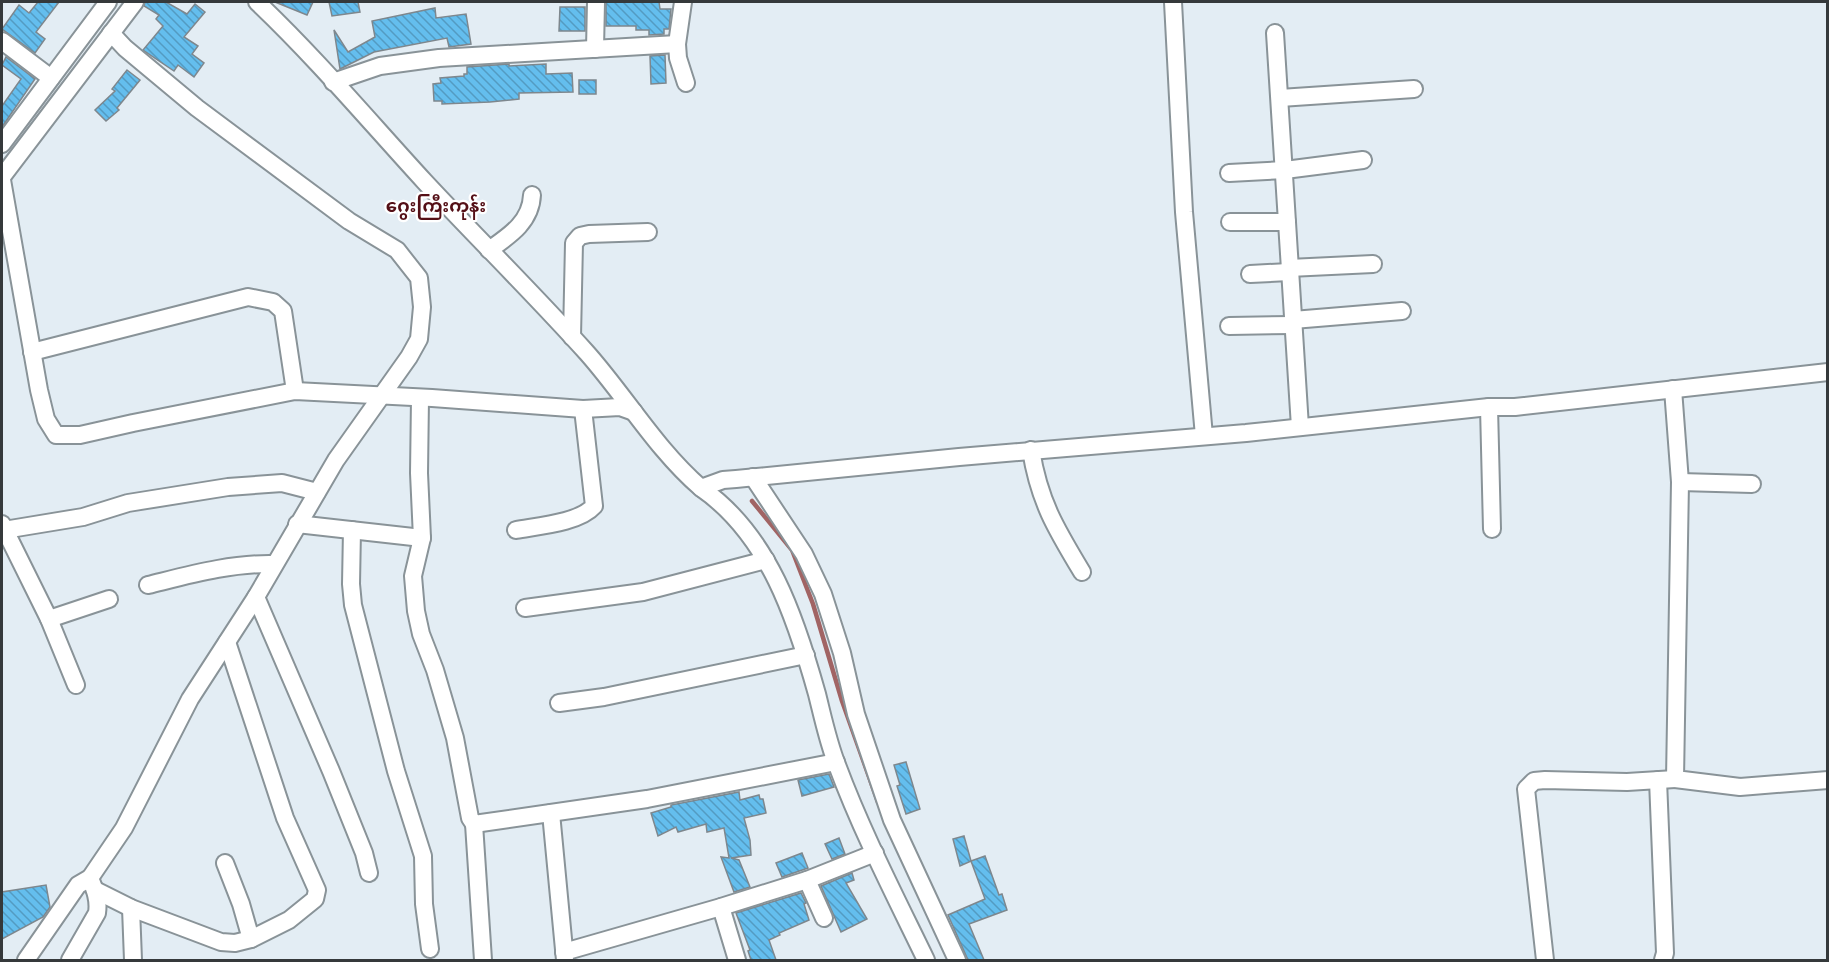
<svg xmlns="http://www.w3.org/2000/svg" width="1829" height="962" font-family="'Libre Baskerville','Noto Sans Myanmar',serif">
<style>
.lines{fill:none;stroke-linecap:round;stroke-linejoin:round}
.stream{stroke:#a16464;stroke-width:4.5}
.building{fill:url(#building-back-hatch);stroke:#7e878d;stroke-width:1.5}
.minor-casing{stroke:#899398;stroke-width:20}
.minor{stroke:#fff;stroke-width:16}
.labels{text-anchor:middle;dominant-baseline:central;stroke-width:4.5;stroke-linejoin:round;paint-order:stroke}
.quarter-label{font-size:18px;font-weight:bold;fill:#540f16;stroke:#fff}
</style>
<defs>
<pattern id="building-back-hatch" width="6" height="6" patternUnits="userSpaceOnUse" patternTransform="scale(1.5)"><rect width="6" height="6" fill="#64beee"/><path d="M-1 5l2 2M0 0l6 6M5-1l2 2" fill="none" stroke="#539bc2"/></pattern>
</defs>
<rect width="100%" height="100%" fill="#e3edf4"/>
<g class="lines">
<polyline class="stream" points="752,501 792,550 813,604 842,701 878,802"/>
</g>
<g class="building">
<polygon points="38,2 59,2 36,32 45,39 35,53 2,29 19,5 29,13"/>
<polygon points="145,2 166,2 187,14 195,4 205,12 184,37 198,46 192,54 204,63 194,77 178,65 174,71 143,50 163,26 156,19 159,15 144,6"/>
<polygon points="275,2 313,2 307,15"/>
<polygon points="329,2 358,2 360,12 332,16"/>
<polygon points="606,2 659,2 660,9 671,9 669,29 664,29 664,34 649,35 649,30 636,30 636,26 606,26"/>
<polygon points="560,7 585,7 585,31 559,31"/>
<polygon points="435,8 436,18 466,14 471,44 449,47 447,38 374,52 340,69 334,30 348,52 375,37 372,21"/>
<polygon points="665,55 666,83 651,84 650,56"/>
<polygon points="6,57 35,79 2,127 2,106 21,79 2,65"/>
<polygon points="509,64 509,66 546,64 546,74 572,73 573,92 519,93 519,99 490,102 442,104 442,101 434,101 433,84 441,83 440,78 464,76 464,74 467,74 467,67"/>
<polygon points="127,70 140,80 117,108 119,110 106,121 95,110 115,91 112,89"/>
<rect x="579" y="80" width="17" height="14"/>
<polygon points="906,762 920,809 906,814 897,786 900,785 894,765"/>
<polygon points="829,774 834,787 802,796 798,780"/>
<polygon points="739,792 740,800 759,795 760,799 763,799 766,813 744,818 750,840 751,855 731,858 739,860 750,887 734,892 721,857 729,858 724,828 707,832 706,824 678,832 676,827 658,836 651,813 671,807 671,805"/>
<polygon points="964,836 971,861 985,856 999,895 1002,894 1007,910 969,924 984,960 968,960 948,915 985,899 971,861 960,866 953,839"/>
<polygon points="839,838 845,854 832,859 825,844"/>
<polygon points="802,853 808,868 782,877 776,863"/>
<polygon points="852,873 854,880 846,883 867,919 841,932 821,886"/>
<polygon points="46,885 50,907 43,917 2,939 2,892"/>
<polygon points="801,893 806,903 804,904 809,920 779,933 780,935 769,940 776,960 751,960 748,951 750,950 736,913"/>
</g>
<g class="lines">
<g class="minor-casing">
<g id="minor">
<path d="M257,2C316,58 369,121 424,181C478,239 534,294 587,353C626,397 656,449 701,488L723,480L736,479L959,457L1246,433L1489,407H1515L1828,372"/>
<polyline points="683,2 677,44 678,58 686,83"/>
<polyline points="1173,2 1184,212 1204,436"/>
<polyline points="1275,33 1300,427"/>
<polyline points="2,41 51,78"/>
<polyline points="595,49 596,2"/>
<polyline points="333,82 380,66 439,58 677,44"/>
<polyline points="1280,98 1414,89"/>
<polyline points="2,144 108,2"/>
<polyline points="1229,173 1285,170 1363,160"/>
<polyline points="2,177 135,2"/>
<polyline points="2,180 39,390 46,419 56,435 80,435 133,423 295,391 432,398 583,409 620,407 634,412"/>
<polyline points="1230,222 1287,222"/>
<path d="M489,250C509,236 531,222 532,195"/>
<polyline points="1289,268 1373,264"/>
<polyline points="1250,274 1289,272"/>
<polyline points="1293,320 1402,311"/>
<polyline points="1229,326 1293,325"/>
<polyline points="572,337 574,243 580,236 589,234 648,232"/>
<polyline points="32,352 248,297 273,302 283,311 295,391"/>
<polyline points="1673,389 1680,482 1675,779 1740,787 1828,780"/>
<polyline points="420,398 419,473 422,538"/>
<polyline points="1489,407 1492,529"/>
<path d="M1031,450C1039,501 1056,529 1082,572"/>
<polyline points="753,477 804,554 823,594 842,653 856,714 892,820 957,960"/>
<polyline points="1680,482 1752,484"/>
<path d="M701,488C769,535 796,619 817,694C823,718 828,742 837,765C862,832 895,896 926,960"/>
<polyline points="2,524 49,619 76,685"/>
<polyline points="297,524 422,538 413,576 416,611 421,634 435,670 455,738 470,818 474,824 647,799 836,762"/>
<polyline points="4,530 83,517 128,503 228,487 282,483 317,492"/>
<polyline points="352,530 351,584 353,605 396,771 423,856 424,904 430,949"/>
<path d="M516,530C538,526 579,523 594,506L583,409"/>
<path d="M148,585C189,575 231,563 274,564"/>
<polyline points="256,597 331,771 364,853 369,873"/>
<polyline points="525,608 643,592 766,560"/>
<polyline points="49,619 109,599"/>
<polyline points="559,703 604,697 806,655"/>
<polyline points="1658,780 1665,953 1663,960"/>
<polyline points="551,813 565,960"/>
<polyline points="474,824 483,960"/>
<polyline points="225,863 241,904 251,939"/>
<polyline points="807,880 824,918"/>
<polyline points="95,890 131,908 221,942 235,943 251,939 289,920 315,899 317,890 285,818 227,642"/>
<polyline points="721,907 737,960"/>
<polyline points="131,908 133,960"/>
<polyline points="564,952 721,907 807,880 875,853"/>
<polyline points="26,960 78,885 90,878"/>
<path d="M70,960L97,913C99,900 95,890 90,878L124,828L190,699L256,597L336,460L409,357L419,339L422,307L419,278L397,250L349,221L197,108L125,48L111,33"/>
<polyline points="1545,960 1526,789 1534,781 1545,780 1627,782 1675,779"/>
</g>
</g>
<use href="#minor" class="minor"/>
</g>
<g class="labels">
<g class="quarter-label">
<text x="436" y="206">ဂွေးကြီးကုန်း</text>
</g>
</g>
<rect width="1829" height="962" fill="none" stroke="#35393b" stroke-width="6"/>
</svg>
